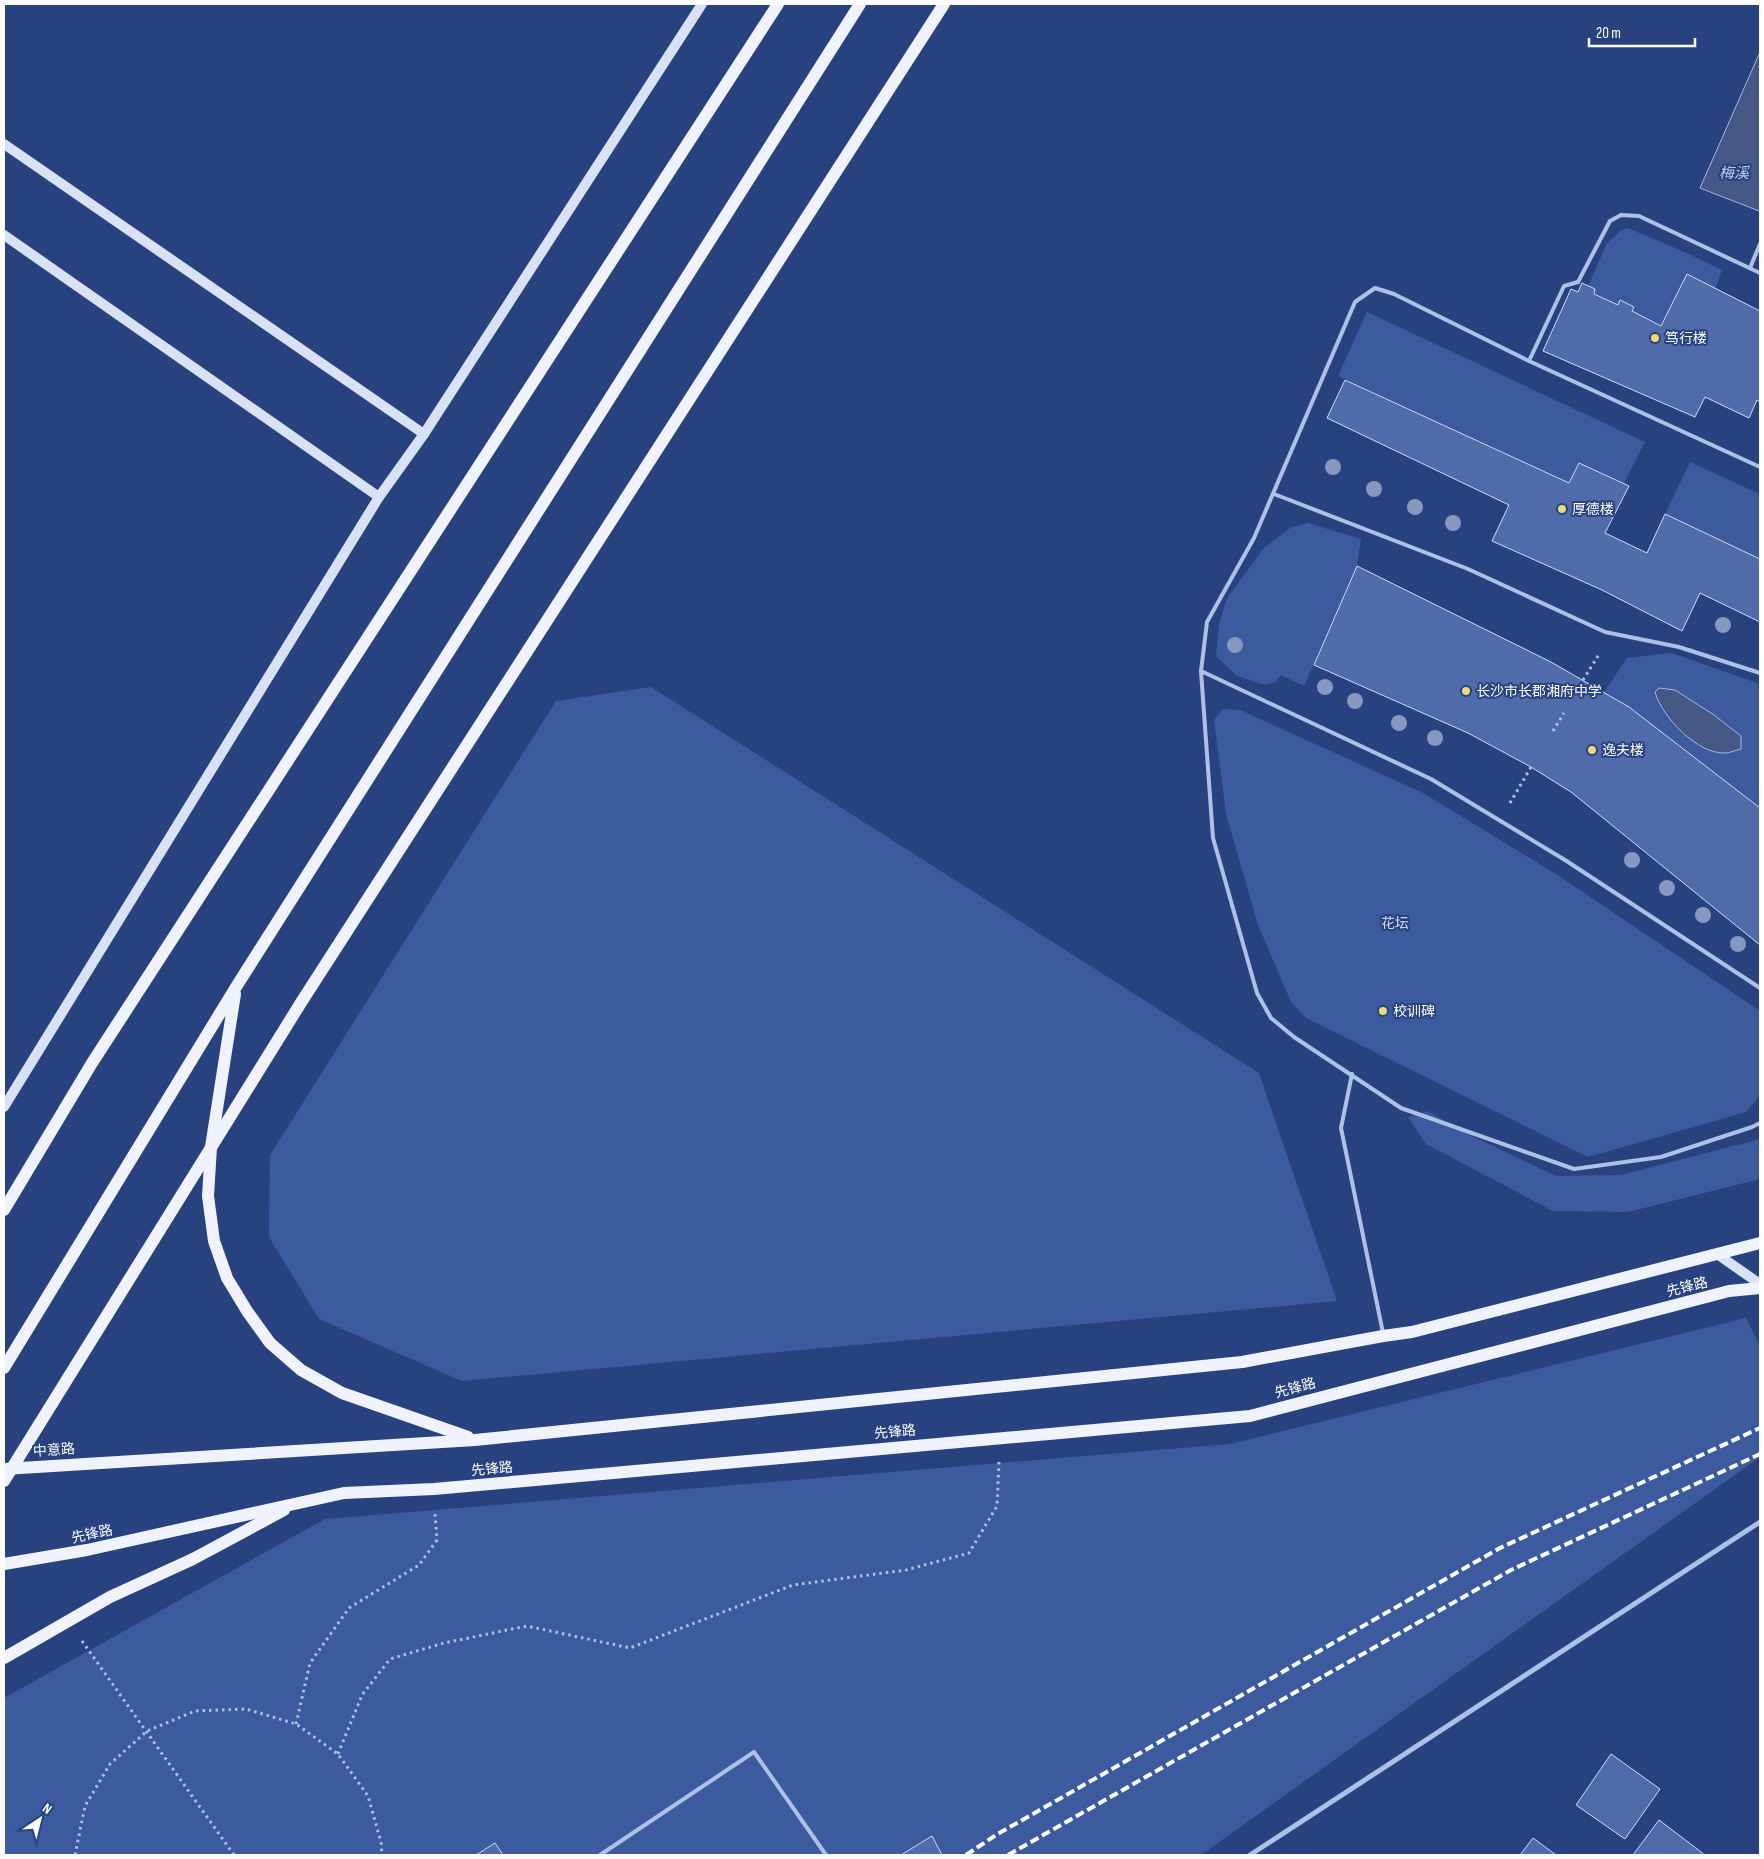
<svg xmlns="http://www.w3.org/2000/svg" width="1764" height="1859" font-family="'Sofia Sans Condensed','Noto Sans SC',sans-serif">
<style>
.green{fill:#3c5a9e}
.water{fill:#455885;stroke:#a4bae6}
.building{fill:#506ba9;stroke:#d2ddf5}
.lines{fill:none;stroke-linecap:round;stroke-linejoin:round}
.path{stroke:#afc0e6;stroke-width:3;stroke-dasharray:2.5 4;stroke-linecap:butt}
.lane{stroke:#afc0e6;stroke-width:4}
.street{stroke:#afc0e6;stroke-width:5}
.secondary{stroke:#d8e1f6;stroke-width:10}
.primary{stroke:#f0f3fd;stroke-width:12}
.rail{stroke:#fff;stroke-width:4;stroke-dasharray:9 4;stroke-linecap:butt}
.tree{fill:#8697c0}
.poi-dot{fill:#eedb75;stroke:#284280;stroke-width:2}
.labels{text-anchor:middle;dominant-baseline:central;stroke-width:4;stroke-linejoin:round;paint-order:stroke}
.poi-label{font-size:14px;fill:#fff;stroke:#284280;text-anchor:start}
.park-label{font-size:14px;fill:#d2ddf5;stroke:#284280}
.street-label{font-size:14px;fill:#fff;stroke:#284280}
.water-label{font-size:15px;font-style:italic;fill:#bacbed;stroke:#284280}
</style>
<rect width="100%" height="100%" fill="#284280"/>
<g class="green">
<polygon points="1627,228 1678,249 1722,270 1715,289 1687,275 1661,326 1632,311 1634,307 1620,300 1618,305 1594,294 1595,289 1588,286 1607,243 1619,232"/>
<polygon points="1367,312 1645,442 1624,483 1579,463 1569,483 1338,376"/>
<polygon points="1690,462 1760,494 1760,559 1665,514"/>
<polygon points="1308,523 1361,539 1357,566 1304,686 1281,675 1275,682 1266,685 1237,676 1216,656 1219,624 1227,598 1264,548 1290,528"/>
<polygon points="1671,653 1760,684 1760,808 1629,707 1604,692 1627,658"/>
<polygon points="651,687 1259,1073 1337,1301 462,1381 319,1319 269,1237 270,1155 556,701"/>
<polygon points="1223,709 1240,710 1423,793 1556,874 1760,1011 1760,1096 1746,1112 1588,1157 1306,1018 1291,1002 1258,925 1226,814 1214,720"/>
<polygon points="1427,1111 1474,1137 1556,1176 1621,1175 1760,1139 1760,1179 1628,1212 1553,1211 1426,1144 1408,1117"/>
<polygon points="1746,1318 1760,1346 1760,1457 1201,1855 4,1855 4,1698 325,1519 1230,1444"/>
</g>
<g class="water">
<polygon points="1760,52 1760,207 1759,211 1700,188"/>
<path d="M1659,688L1675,690L1714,715L1741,736V749C1736,750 1730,753 1726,753C1698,755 1662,717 1655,692Z"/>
</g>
<g class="building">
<polygon points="1687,274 1760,311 1760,402 1757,400 1749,418 1705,397 1695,417 1543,351 1571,289 1578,292 1582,283 1595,289 1594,294 1618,305 1620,300 1634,307 1632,311 1661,326"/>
<polygon points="1345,380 1569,483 1579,463 1629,486 1605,533 1647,553 1665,514 1760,559 1760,622 1700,593 1682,631 1602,590 1492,541 1509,505 1327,418"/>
<polygon points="1357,566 1551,662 1629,707 1760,808 1760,945 1571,792 1531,767 1468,733 1314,665"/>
<polygon points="1611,1754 1660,1789 1625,1839 1576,1805"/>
<polygon points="1659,1820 1705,1855 1633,1855"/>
<polygon points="932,1836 942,1855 901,1855"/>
<polygon points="1533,1838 1556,1855 1520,1855"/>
<polygon points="495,1843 503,1855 476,1855"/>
</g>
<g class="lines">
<g class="path">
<polyline points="1583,680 1600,653"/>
<polyline points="1553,731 1564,713"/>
<polyline points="1510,803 1531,767"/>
<polyline points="82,1641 234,1855"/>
<polyline points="296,1724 310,1663 349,1608 419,1565 437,1540 435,1514"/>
<polyline points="338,1754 362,1695 390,1659 444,1643 527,1626 630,1648 793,1585 906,1570 969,1553 997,1506 999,1462"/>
<polyline points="75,1855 85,1806 110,1764 147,1731 195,1711 246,1709 296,1724 338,1754 368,1796 382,1846 381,1855"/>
</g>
<g class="lane">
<polyline points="1750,268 1760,244"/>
<polyline points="1760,273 1639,216 1621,215 1610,221 1578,282 1564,286 1529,361 1394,294 1375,288 1355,302 1254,538 1207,622 1201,671 1213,838 1257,993 1271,1018 1294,1037 1401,1108 1574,1169 1661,1157 1752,1127 1760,1123"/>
<polyline points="1529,361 1760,467"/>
<polyline points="1274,494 1468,569 1605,632 1679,647 1760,673"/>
<polyline points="1201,671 1431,779 1565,860 1760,988"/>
<polyline points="1352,1074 1341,1128 1383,1333"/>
<polyline points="600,1855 754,1752 826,1855"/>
</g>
<polyline class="street" points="1250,1855 1760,1522"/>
<g class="secondary">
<polyline points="4,144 424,434"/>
<polyline points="4,235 379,497"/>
<polyline points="4,1107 379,497 424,434 702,4"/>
<polyline points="1717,1254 1760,1284"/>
</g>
<g class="primary">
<polyline points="235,994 211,1147 208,1196 214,1241 227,1278 247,1311 270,1343 301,1370 342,1393 468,1437"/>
<polyline points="4,1210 92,1063 778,4"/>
<polyline points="4,1368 236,987 860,4"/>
<polyline points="4,1469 475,1440 1242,1362 1383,1336 1412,1332 1760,1243"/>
<polyline points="4,1481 302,1001 944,4"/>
<polyline points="4,1564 87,1550 344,1493 434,1489 1250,1416 1729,1291 1760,1288"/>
<polyline points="4,1658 110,1597 193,1559 284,1510"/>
</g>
<g class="rail">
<polyline points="966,1855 996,1835 1500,1548 1760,1428"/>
<polyline points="1008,1855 1511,1570 1760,1454"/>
</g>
</g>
<g class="tree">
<circle cx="1333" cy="467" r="8"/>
<circle cx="1374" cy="489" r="8"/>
<circle cx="1415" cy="507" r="8"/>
<circle cx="1453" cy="523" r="8"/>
<circle cx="1723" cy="625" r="8"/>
<circle cx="1235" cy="645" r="8"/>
<circle cx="1325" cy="687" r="8"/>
<circle cx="1355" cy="701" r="8"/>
<circle cx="1399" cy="723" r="8"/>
<circle cx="1435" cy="738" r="8"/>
<circle cx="1632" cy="860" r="8"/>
<circle cx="1667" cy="888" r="8"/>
<circle cx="1703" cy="915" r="8"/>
<circle cx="1738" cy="944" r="8"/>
</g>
<g class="poi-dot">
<circle cx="1655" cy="338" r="5"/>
<circle cx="1562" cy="509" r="5"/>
<circle cx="1466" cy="691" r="5"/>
<circle cx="1592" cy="750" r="5"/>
<circle cx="1383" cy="1011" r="5"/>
</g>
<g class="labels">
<g class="poi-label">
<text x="1665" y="338">笃行楼</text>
<text x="1572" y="509">厚德楼</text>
<text x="1476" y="691">长沙市长郡湘府中学</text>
<text x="1602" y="750">逸夫楼</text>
<text x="1393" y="1011">校训碑</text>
</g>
<g class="park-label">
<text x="1395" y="923">花坛</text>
</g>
<g class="street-label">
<text transform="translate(1687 1287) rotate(-14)">先锋路</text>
<text transform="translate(1295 1388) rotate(-15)">先锋路</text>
<text transform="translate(895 1432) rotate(-5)">先锋路</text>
<text transform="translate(54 1450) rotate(-4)">中意路</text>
<text transform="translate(492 1469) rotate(-5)">先锋路</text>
<text transform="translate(92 1534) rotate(-12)">先锋路</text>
</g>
<g class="water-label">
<text x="1734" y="173">梅溪</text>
</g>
</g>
<rect width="1764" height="1859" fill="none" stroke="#ffffff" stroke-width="10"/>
<g transform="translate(40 1819) rotate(35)" stroke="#284280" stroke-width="4" paint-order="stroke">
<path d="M0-4L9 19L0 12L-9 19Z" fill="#ffffff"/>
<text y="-8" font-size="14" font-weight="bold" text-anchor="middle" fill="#ffffff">N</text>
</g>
<path d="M1589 38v8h106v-8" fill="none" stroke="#ffffff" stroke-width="2.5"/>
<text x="1596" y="38" font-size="15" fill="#ffffff" stroke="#284280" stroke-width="4" paint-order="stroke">20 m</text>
</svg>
